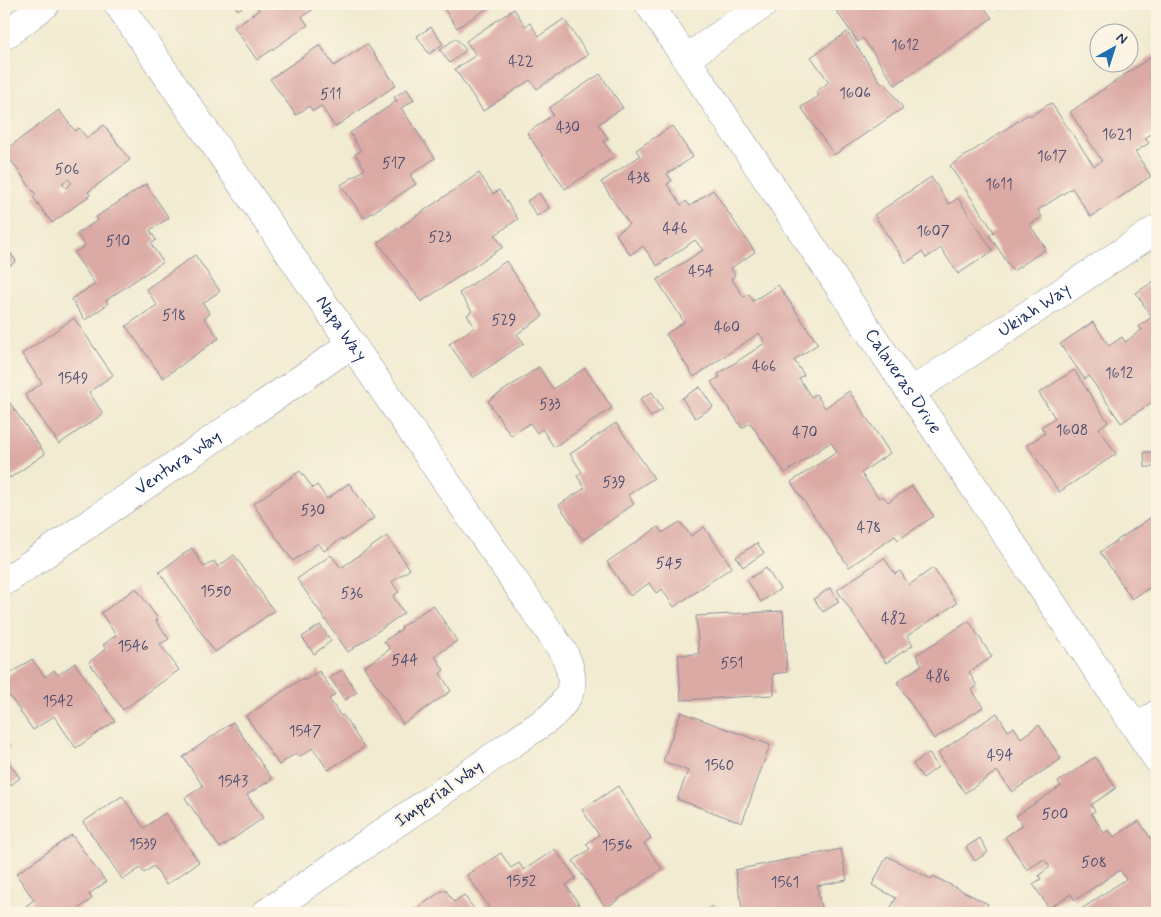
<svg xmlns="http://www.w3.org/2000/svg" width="1161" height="917" font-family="Mynerve,sans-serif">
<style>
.building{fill:#dcaaa5;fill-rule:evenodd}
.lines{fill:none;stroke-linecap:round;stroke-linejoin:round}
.minor-casing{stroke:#868d98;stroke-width:29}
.tertiary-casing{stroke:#868d98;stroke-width:29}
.minor{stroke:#fff;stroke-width:28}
.tertiary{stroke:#fff;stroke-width:28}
.labels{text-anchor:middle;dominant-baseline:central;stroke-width:4.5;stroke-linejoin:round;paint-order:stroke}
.number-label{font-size:15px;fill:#4b4e70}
.street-label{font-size:18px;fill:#1b2f5e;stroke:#fcf5e5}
</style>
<rect width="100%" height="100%" fill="#fcf5e5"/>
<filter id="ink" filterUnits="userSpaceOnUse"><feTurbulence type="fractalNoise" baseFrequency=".02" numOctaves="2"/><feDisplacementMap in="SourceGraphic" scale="10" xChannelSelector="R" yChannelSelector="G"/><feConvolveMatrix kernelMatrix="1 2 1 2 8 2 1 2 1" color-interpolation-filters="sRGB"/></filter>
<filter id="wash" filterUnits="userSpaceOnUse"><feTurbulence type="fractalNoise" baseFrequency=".0096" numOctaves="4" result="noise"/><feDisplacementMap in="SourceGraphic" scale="20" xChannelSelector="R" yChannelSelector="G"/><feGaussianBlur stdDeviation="1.12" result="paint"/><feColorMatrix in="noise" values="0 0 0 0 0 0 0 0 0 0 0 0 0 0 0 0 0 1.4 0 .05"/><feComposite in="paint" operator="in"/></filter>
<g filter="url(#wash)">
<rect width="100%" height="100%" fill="#f1ebd1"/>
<g id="blocks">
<g class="building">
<polygon points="233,4 247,4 238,10"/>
<polygon points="255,4 321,4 302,17 308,25 257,60 234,27 259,10"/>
<polygon points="441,4 494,4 457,28"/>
<polygon points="837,4 877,4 882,10 890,4 982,4 992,18 895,85 863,38 858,42 833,6"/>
<polygon points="996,4 1008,4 1000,9"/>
<polygon points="514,9 525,26 530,23 539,36 564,19 588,55 537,89 530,80 483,111 455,69 476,55 466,41"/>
<polygon points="431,27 443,44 429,54 417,36"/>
<polygon points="847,32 882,84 885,83 903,108 834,155 801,107 819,96 816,92 829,82 811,57"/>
<polygon points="456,38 466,50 450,63 440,50"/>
<polygon points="367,44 396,85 335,127 321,106 313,111 309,106 296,115 270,79 320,45 334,66"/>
<polygon points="1157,53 1157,130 1145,138 1149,143 1135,152 1151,176 1091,217 1072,188 1038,210 1042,217 1030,225 1046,249 1013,271 989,235 994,232 950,166 1027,115 1032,115 1051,103 1094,166 1102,161 1070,112"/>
<polygon points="600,74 623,108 598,124 608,138 603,141 614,157 565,189 527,133 553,115 549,108"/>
<polygon points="407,89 414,100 401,108 435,158 410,175 416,184 364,218 341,185 365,169 355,154 361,151 350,133 397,101 394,97"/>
<path d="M59,110L75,131L79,128L87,138L104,125L130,160L88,192L90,195L52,223L33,197L36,195L4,151ZM68,179L72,183L66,188L62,183Z"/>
<polygon points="672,126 693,157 667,174 672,181 667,184 681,205 686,201 690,206 713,190 755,252 731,268 735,275 731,278 737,287 744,297 749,294 753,301 778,285 818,344 794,360 804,375 799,378 811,397 816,394 825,408 849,391 890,453 861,473 879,498 883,496 888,502 912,486 934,516 898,540 895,536 849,567 791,482 837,452 831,442 785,473 750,423 742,428 711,382 720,377 718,374 765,343 759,333 694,377 666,334 684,322 657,280 703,250 695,240 657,266 643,246 630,255 616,234 629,224 601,182 640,156 636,150"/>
<polygon points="479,173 493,194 499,190 518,219 495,235 503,247 421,302 378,242"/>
<polygon points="931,177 949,204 958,198 993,251 958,274 941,248 926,258 922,252 906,263 874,215"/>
<polygon points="146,184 169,218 150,230 156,240 151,244 163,262 106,300 108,304 85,320 71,299 95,284 74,253 85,246 77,234 98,220 96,217"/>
<polygon points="539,193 549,208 537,216 527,201"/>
<polygon points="4,244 16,261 4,270"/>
<polygon points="195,255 220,291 203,303 210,314 204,318 219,338 163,378 126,326 157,305 146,289"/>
<polygon points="506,261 543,316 517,334 524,343 473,378 449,344 475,327 467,315 472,311 459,293"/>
<polygon points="1157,279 1157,399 1121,423 1089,376 1085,379 1060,344 1093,322 1109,346 1122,337 1125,342 1142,330 1139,326 1152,317 1136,293"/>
<polygon points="74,318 113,375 89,392 103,414 59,444 25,395 42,383 22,354"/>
<polygon points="539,367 553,389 585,368 612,408 554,447 542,429 537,433 530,423 511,436 488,401"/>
<polygon points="1074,370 1108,422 1099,428 1116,454 1059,492 1027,445 1045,433 1041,427 1055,418 1039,393"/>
<polygon points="700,387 713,407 695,418 682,398"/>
<polygon points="652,392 663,409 651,417 640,399"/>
<polygon points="10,403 45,454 10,478 4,469 4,408"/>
<polygon points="616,423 654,478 628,495 634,504 583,540 559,505 585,488 577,476 582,472 570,454"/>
<polygon points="1144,452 1157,452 1157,467 1145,467"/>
<polygon points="300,471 313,488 317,485 327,499 349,483 374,518 343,540 342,538 324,551 318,543 293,561 253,504"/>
<polygon points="1156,514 1157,590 1153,593 1149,588 1132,599 1100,552"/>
<polygon points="680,522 691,536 704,527 732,567 674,607 662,589 656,593 649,583 630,596 607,562 658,527 662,533"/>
<polygon points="387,536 410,569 392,582 399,592 393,596 404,613 348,652 297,579 331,555 341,568"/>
<polygon points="757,543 764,553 743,567 736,557"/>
<polygon points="192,548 204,567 214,561 218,567 234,555 274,611 215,652 159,572"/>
<polygon points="884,558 895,574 900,571 909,585 933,568 957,603 907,636 913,645 886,663 837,590"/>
<polygon points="766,568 780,589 761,602 747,580"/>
<polygon points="136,588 158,619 156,621 169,639 160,644 179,670 123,710 89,662 106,649 103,645 116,635 101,613"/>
<polygon points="830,588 839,602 823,612 814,599"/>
<polygon points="433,605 457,641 435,656 444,670 440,673 451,691 403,724 364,667 390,649 384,641 402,629 401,627"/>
<polygon points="783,611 787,672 773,674 774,695 681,700 678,655 699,654 696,616"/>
<polygon points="969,621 992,657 969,672 977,686 972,690 983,707 934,739 897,682 922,665 916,655"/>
<polygon points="320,625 331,641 314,654 302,637"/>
<polygon points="32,659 45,677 54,670 58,675 75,663 115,721 76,748 54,716 33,730 4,688 4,678"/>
<polygon points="342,670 357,692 345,700 330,678"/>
<polygon points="319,671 335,694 329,699 341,716 343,715 364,747 328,770 313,748 299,757 296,753 279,765 246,716 303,678 304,681"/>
<polygon points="681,712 770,745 742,823 677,799 688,771 663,761"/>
<polygon points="997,713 1008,731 1014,727 1021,738 1039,725 1061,759 1012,792 997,771 965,793 938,753"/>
<polygon points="233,722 272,779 247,795 263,818 220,848 185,798 203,786 183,757"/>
<polygon points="4,738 10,747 4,752"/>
<polygon points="929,753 938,767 923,778 913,764"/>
<polygon points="4,756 20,778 4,790"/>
<polygon points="1095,757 1116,788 1091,805 1095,811 1091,813 1104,833 1109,830 1114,837 1139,821 1157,848 1157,895 1154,896 1157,901 1157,906 1154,908 1157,913 1082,913 1080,910 1126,879 1120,870 1075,900 1071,894 1049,908 1033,884 1041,879 1039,875 1050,867 1044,859 1027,870 1005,837 1023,825 1016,816 1061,786 1058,782"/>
<polygon points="618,786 651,838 644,843 662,869 606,908 573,861 590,849 586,844 599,835 582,810"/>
<polygon points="122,796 144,828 165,813 199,862 166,885 154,866 144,873 140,868 123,880 83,822"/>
<polygon points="72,835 106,882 89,894 92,899 78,909 81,913 31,913 26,906 34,900 16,874"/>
<polygon points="980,838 988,852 975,861 966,847"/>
<polygon points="555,849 576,878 566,885 585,913 524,913 523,911 520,913 493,913 467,875 501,853 511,868 519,863 524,870"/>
<polygon points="841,849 847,880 817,886 821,908 823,907 825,913 743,913 735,870"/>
<polygon points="887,856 931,879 933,876 988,904 983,913 888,913 896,898 872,885"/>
<polygon points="445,889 454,902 464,895 477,913 412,913 411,912"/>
<polygon points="712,906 717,913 702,913"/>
</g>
</g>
</g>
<g filter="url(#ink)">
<use href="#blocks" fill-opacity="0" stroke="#868d98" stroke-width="1"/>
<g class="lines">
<g class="minor-casing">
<g id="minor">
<path id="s1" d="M118,4L564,653C578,683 573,697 548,719L266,913"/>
<path id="s2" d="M649,4L1157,759"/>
<polyline points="687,58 764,4"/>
<path id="s3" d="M911,392L1157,229"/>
<path id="s4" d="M4,582L352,344"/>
<polyline points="1137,728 1157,714"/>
</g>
</g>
<g class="tertiary-casing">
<polyline id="tertiary" points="4,36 46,4"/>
</g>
<use href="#minor" class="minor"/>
<use href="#tertiary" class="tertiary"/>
</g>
</g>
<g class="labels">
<g class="number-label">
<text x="905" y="46">1612</text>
<text x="521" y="62">422</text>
<text x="855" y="94">1606</text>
<text x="331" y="95">511</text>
<text x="568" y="128">430</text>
<text x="1117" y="135">1621</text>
<text x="1052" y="157">1617</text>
<text x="394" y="164">517</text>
<text x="67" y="170">506</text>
<text x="639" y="178">438</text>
<text x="999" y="185">1611</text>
<text x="675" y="229">446</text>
<text x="933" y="232">1607</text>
<text x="440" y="238">523</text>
<text x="118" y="242">510</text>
<text x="701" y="272">454</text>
<text x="174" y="316">518</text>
<text x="504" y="321">529</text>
<text x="727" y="328">460</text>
<text x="764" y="367">466</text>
<text x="1119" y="374">1612</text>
<text x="73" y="379">1549</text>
<text x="550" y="405">533</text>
<text x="1072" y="431">1608</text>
<text x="805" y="433">470</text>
<text x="614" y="483">539</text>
<text x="313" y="511">530</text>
<text x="869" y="528">478</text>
<text x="669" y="564">545</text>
<text x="216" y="592">1550</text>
<text x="352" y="594">536</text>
<text x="894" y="619">482</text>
<text x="133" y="647">1546</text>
<text x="405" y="661">544</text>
<text x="732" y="664">551</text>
<text x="938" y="677">486</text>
<text x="58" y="702">1542</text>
<text x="305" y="732">1547</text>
<text x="1000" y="756">494</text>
<text x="719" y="766">1560</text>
<text x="233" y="782">1543</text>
<text x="1055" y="815">500</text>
<text x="143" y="845">1539</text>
<text x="617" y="846">1556</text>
<text x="1094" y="863">508</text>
<text x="521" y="882">1552</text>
<text x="785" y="883">1561</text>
</g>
<g class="street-label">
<text stroke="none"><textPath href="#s3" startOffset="148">Ukiah Way</textPath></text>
<text stroke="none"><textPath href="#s1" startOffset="394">Napa Way</textPath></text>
<text stroke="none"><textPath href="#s2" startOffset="455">Calaveras Drive</textPath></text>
<text stroke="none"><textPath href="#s4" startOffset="211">Ventura Way</textPath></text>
<text transform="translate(439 794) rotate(-35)">Imperial Way</text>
</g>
</g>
<rect width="1161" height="917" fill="none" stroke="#fcf5e5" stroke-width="20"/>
<g transform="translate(1114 48) rotate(39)"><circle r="24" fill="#fcf5e5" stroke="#a2a6af"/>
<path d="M0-4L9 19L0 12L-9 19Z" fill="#1f6fb2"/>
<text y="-8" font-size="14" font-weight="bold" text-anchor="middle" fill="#1b2f5e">N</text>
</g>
</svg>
